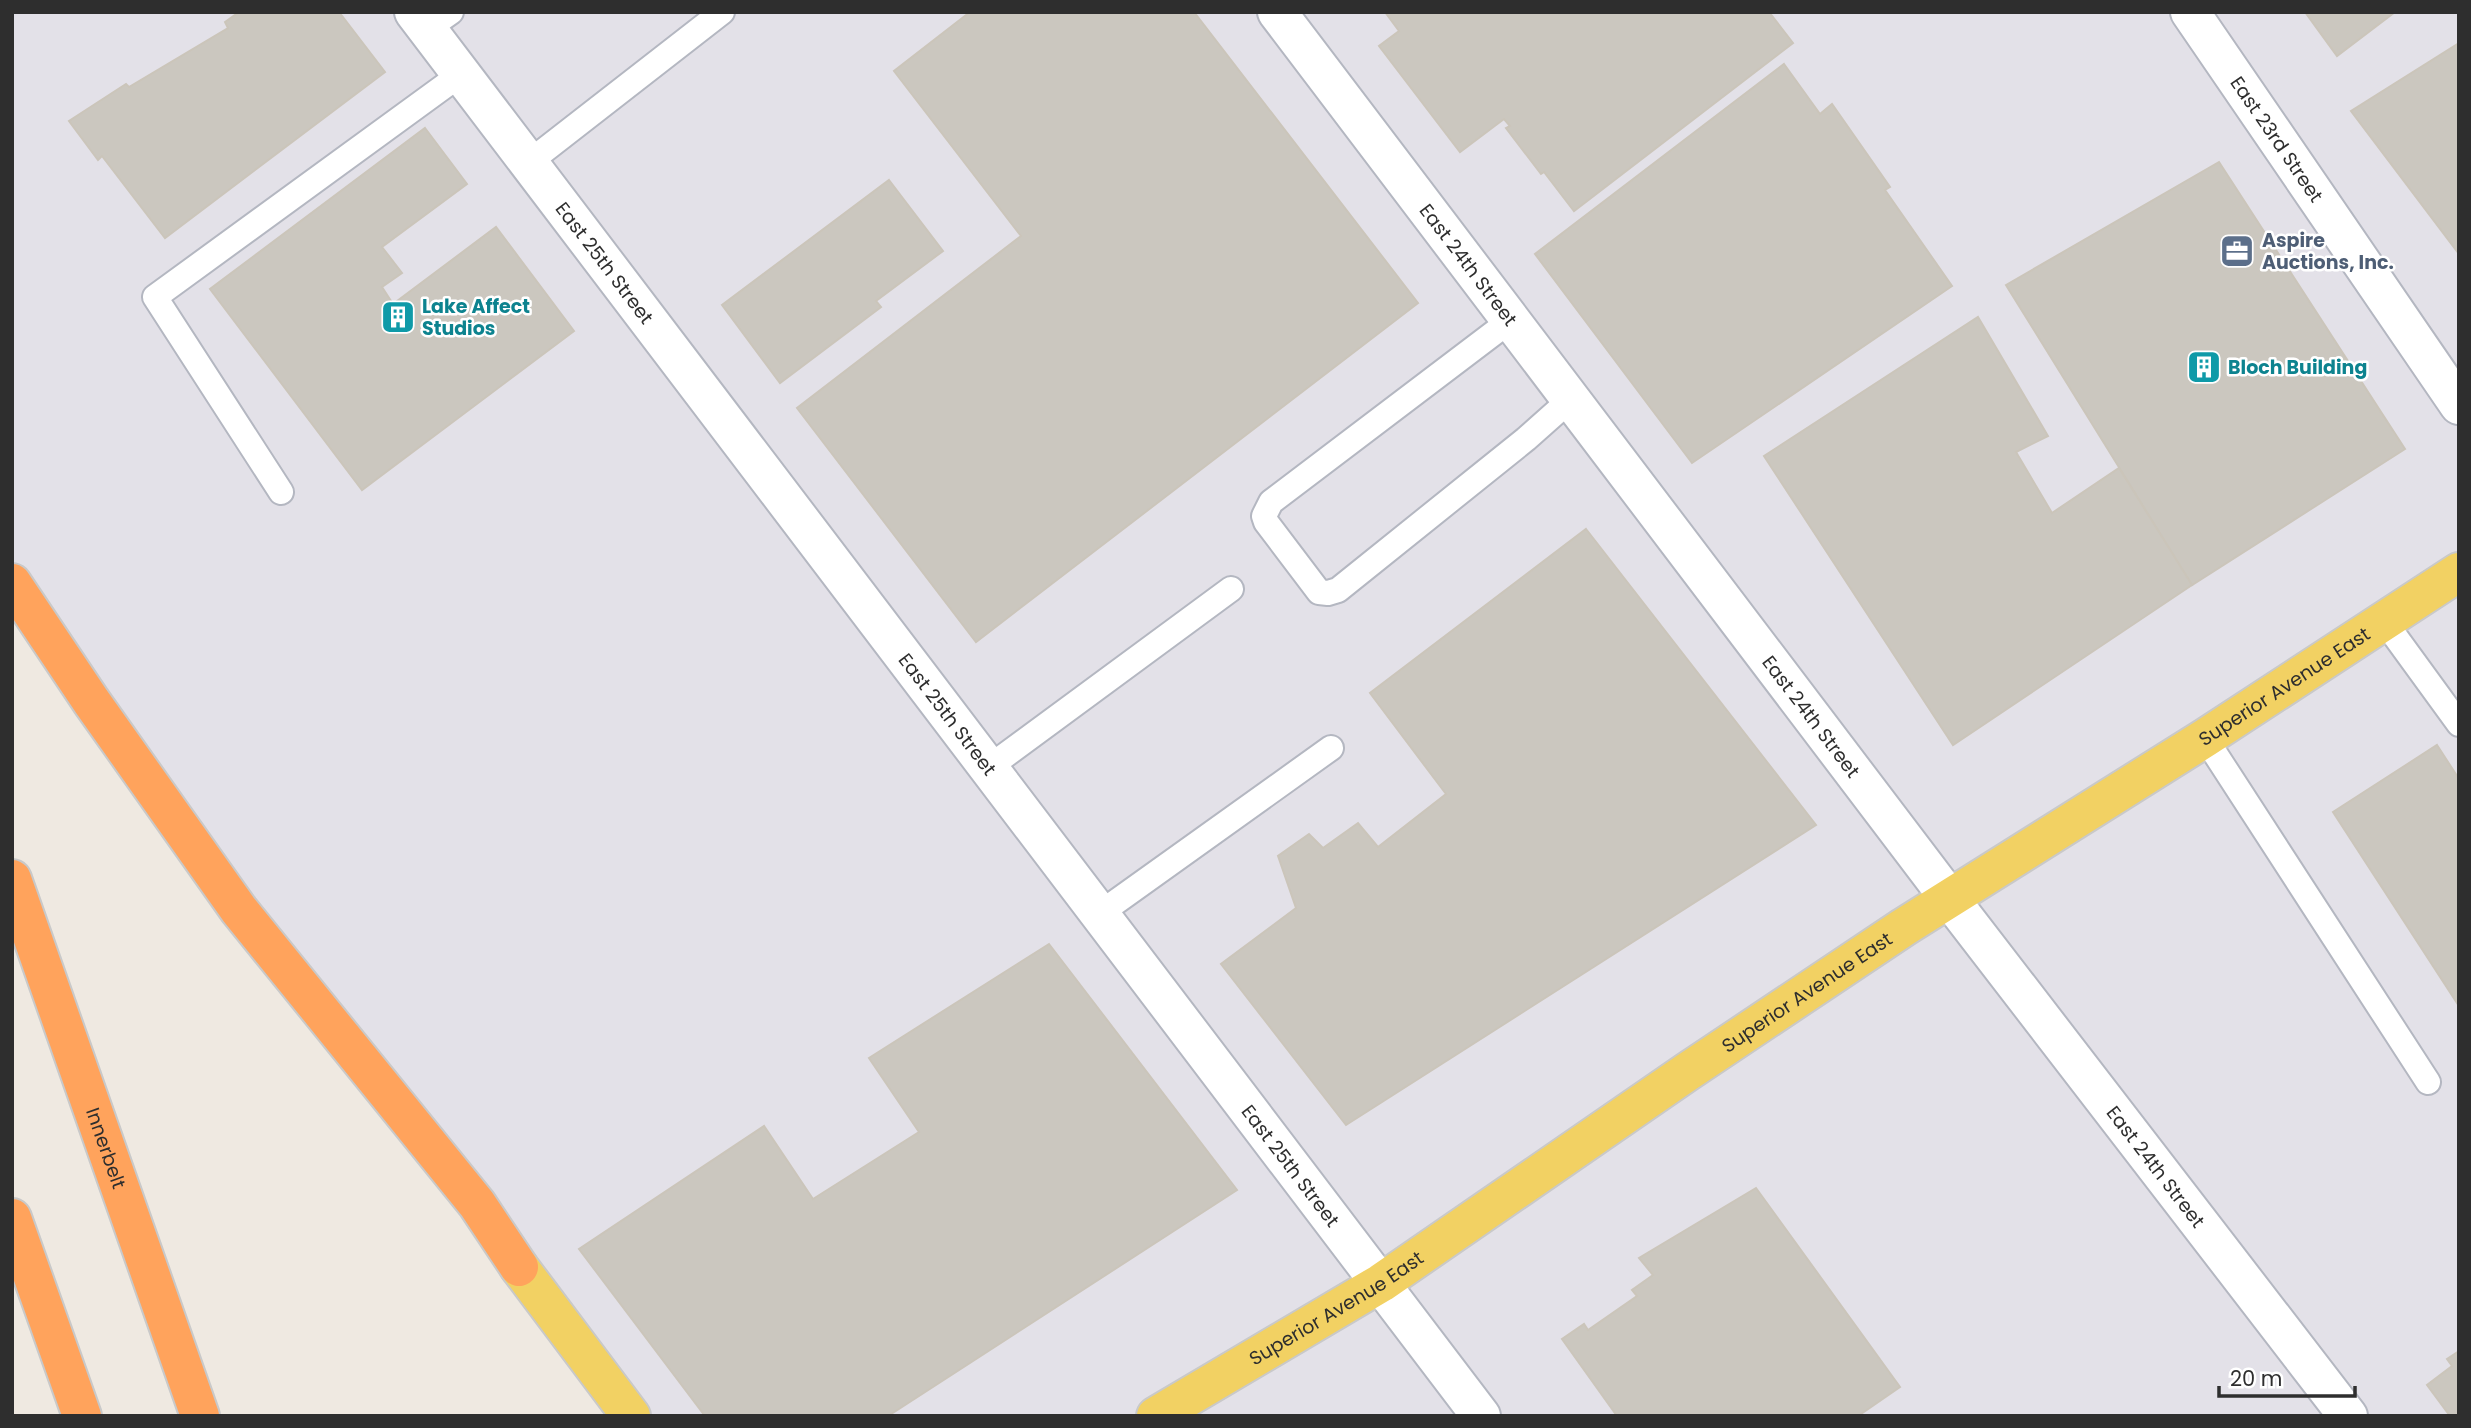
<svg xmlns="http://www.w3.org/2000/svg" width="2471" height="1428" font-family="Poppins,sans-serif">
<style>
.industrial{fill:#e3e1e8}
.building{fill:#cbc7bf;stroke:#cbc5ba;stroke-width:2}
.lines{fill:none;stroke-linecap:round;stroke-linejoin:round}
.lane-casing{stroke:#b4b7c1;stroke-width:28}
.street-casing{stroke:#b4b7c1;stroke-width:42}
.primary-casing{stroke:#c9c9c9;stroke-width:42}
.highway-casing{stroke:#c9c9c9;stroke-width:42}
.lane{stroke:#fff;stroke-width:24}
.street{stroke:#fff;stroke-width:38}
.primary{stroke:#f2d163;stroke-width:38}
.highway{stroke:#ffa35c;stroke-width:38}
.labels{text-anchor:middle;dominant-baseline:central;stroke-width:5;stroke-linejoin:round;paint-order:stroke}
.street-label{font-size:19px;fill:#2e2e2e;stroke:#fff}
.service-label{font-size:19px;font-weight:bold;fill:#4e5e75;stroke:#fff;text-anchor:start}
.culture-label{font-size:19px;font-weight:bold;fill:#0d838f;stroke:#fff;text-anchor:start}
</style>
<rect width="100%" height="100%" fill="#efe9e1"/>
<polygon class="industrial" points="12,12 2459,12 2459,1416 631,1416 12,583"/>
<g class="building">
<polygon points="239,12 339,12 385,72 165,238 102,156 98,160 69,121 126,84 129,87 228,28 225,22"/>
<polygon points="970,12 1194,12 1418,303 976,642 797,408 1021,236 894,71"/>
<polygon points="1385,12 1769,12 1793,43 1574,211 1544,172 1541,174 1506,128 1510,126 1504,119 1460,152 1379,46 1399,31"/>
<polygon points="2305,12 2395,12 2337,56"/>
<polygon points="2459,43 2459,254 2351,111"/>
<polygon points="1784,64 1820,114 1832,104 1890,187 1885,190 1952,286 1692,463 1535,254"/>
<polygon points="425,128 467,184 382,247 402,273 382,287 393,304 496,227 574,331 362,490 210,289"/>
<polygon points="2219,162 2405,449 2192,585 2006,285"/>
<polygon points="889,180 943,251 876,301 881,307 780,383 722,305"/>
<polygon points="1978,317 2048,436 2016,452 2052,513 2119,468 2192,585 1953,745 1764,456"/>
<polygon points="1586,529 1816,825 1346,1125 1221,964 1296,908 1278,856 1309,834 1323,848 1358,823 1378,847 1446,794 1370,693"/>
<polygon points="2437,745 2459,779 2459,1006 2333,812"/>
<polygon points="1049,944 1237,1190 888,1416 705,1416 579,1249 764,1126 813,1199 919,1132 869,1058"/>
<polygon points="1756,1188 1900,1387 1858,1416 1617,1416 1562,1339 1584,1324 1588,1330 1637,1296 1632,1290 1653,1275 1639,1258"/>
<polygon points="2459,1351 2459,1416 2450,1416 2427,1385 2452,1366 2447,1359"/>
</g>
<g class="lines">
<g class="lane-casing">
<g id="lane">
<polyline points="427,29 451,12"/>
<polyline points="528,163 722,12"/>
<polyline points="1511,320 1271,502 1264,516 1266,522 1319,592 1328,593 1338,590 1526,439 1571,399"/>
<polyline points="281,492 155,297 461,74"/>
<polyline points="2384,621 2459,724"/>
<polyline points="2205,738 2428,1082"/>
<polyline points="988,768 1231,589"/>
<polyline points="1099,914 1331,748"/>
</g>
</g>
<g class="street-casing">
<g id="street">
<path id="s1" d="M414,12L1481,1416"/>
<path id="s2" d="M1277,12L1949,898L2348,1416"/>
<path id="s3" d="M2190,12L2459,405"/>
</g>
</g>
<g class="primary-casing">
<g id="primary">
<polyline points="519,1267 631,1416"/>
<path id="s4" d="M1156,1416L1381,1283L1687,1072L1904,927L2205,738L2459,572"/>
</g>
</g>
<g class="highway-casing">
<g id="highway">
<polyline points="12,583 91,701 239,910 477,1204 519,1267"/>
<path id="s5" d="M12,879L200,1416"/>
<polyline points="12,1218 82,1416"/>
</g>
</g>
<use href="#lane" class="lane"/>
<use href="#street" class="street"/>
<use href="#primary" class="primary"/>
<use href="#highway" class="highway"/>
</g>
<defs>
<g id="office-square" transform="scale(1.75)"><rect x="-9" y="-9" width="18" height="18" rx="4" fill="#5c6f8a" stroke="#fff"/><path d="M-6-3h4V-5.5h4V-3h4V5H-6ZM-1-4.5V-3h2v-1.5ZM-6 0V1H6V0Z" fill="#fff"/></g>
<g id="building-square" transform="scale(1.75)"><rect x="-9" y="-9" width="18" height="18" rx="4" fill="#0f9aa8" stroke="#fff"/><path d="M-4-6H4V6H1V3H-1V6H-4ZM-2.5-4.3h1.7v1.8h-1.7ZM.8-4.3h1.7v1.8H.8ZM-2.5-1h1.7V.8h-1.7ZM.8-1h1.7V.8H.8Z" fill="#fff"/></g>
</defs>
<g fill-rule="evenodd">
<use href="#office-square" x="2237" y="251"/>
<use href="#building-square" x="398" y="317"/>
<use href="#building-square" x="2204" y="367"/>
</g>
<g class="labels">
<g class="street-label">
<text stroke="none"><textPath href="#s3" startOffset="154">East 23rd Street</textPath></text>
<text stroke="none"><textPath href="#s1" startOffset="315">East 25th Street</textPath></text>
<text stroke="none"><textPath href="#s2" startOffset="317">East 24th Street</textPath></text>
<text stroke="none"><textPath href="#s4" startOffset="1344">Superior Avenue East</textPath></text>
<text stroke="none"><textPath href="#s1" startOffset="882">East 25th Street</textPath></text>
<text stroke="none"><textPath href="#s2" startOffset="884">East 24th Street</textPath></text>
<text stroke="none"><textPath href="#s4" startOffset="777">Superior Avenue East</textPath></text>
<text stroke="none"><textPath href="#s5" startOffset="285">Innerbelt</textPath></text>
<text stroke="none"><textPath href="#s1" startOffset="1449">East 25th Street</textPath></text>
<text stroke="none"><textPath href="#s2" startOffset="1451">East 24th Street</textPath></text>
<text stroke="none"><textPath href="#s4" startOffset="210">Superior Avenue East</textPath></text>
</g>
<g class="service-label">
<text x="2262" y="240">Aspire<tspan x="2262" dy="22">Auctions, Inc.</tspan></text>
</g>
<g class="culture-label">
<text x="422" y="306">Lake Affect<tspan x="422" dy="22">Studios</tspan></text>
<text x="2228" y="367">Bloch Building</text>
</g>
</g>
<rect width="2471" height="1428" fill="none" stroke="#2e2e2e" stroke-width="28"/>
<path d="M2219 1386v10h136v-10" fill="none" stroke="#2e2e2e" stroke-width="3.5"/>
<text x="2230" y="1386" font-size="21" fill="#2e2e2e" stroke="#ffffff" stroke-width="5" paint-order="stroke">20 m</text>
</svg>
